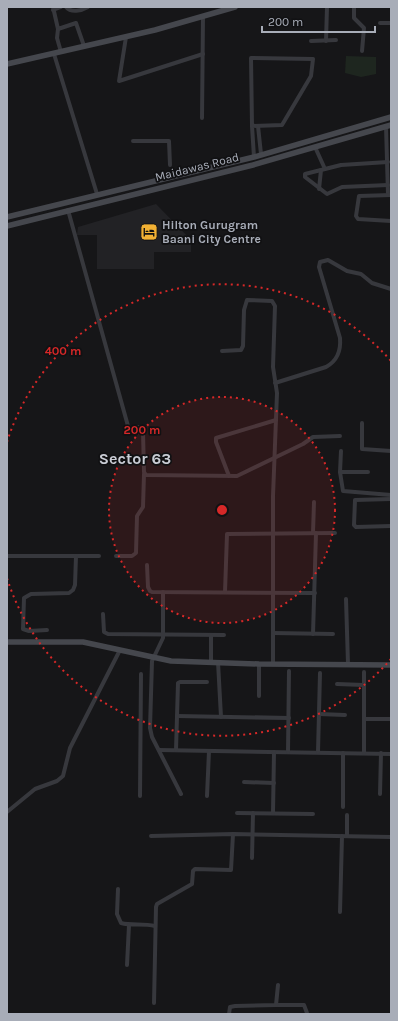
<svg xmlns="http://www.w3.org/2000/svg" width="398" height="1021" font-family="Karla,sans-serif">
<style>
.built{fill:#222225}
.green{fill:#1e261f}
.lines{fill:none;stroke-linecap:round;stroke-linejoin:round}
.street{stroke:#37383d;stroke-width:4}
.secondary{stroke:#45474d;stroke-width:5.5}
.ring{fill:none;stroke:#d62828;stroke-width:2;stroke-dasharray:2 4}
.labels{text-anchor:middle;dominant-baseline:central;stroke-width:3.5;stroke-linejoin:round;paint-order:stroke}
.street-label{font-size:12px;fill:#a8adb8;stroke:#111113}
.poi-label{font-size:12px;font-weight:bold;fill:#a8adb8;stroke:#111113;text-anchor:start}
.district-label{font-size:16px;font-weight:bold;fill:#c9ccd4;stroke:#111113}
.centre{fill:#d62828;stroke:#111113;stroke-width:2}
.ring-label{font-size:12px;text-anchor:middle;font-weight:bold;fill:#d62828;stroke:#111113;stroke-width:3.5;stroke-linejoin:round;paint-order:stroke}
</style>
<rect width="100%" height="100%" fill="#161618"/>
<polygon class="built" points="156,204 191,240 191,252 154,252 154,269 97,269 97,235 77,235 78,227"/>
<polygon class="green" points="346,56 376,57 376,74 361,77 345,73"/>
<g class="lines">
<g class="street">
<polyline points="53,7 58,29 76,23 84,46"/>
<path d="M66,7C71,13 81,11 88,7"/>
<polyline points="354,7 354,18 364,28 362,51"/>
<polyline points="53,10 61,7"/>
<polyline points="380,23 391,23"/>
<polyline points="58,29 57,38 61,52"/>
<polyline points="126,37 119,81 203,54"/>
<polyline points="311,41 336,40"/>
<polyline points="326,41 327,7"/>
<polyline points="54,54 97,194"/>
<polyline points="202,118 203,16"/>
<polyline points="252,126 282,125 311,76 313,59 251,58 252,126 254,157"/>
<polyline points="258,126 261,154"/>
<polyline points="386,126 388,195"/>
<polyline points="133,141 169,141 170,165"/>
<polyline points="315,147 325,169"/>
<polyline points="321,170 305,174 305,177 327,194 342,187 388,185"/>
<polyline points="319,189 321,170 341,165 388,162"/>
<polyline points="391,195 359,196 356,216 358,219 391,221"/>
<polyline points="68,210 128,426 131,429 139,427 143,432 144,472 146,475 237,476 303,444 313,437 340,436"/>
<polyline points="222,351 241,350 243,346 244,310 247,300 272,301 275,306 273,367 277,393 273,496 273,664"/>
<path d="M275,383L326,367C337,361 341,350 340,338L319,267L320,262L328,260L347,271L361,274L372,283L391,289"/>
<polyline points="362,423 362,449 391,451"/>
<polyline points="341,451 340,472 343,491 391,495"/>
<polyline points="340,472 368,472"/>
<polyline points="229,476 216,442 216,438 276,420"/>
<polyline points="391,499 355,500 354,525 356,527 391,526"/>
<polyline points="313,533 314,502"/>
<polyline points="7,556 99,556"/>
<polyline points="116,556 132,556 136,553 137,516 143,507 144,474"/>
<polyline points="147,565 148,587 150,591 152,592 315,593"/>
<polyline points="163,592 163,638 152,661 150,728 152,737 181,794"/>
<polyline points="225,592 227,534 335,533"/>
<polyline points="346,599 348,664"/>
<polyline points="103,614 104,632 108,634 224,635"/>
<polyline points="47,630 29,631 23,629 24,598 31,594 69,593 73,590 75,585 76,556"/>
<polyline points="273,633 333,634"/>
<polyline points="313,634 316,533"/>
<polyline points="211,635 211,662"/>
<polyline points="218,662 221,717"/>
<polyline points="337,684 364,685"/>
<polyline points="259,696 259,664"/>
<polyline points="319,714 345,715"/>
<polyline points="177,716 289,718"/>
<polyline points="364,719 391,719"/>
<polyline points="159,750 391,754"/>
<polyline points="176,750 178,683 180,682 207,682"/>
<polyline points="288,752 289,671"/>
<polyline points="318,752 320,673"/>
<polyline points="364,753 364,672"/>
<polyline points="244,782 274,783"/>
<polyline points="380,794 381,753"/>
<polyline points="140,796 141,674"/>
<polyline points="207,796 209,751"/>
<polyline points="343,807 343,753"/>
<polyline points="7,812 35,789 57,781 63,776 70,748 120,650"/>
<polyline points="237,813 313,814"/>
<polyline points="273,813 274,752"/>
<polyline points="151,836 233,834 391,837"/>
<polyline points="347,836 347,815"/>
<polyline points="252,858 253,813"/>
<path d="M118,889L117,914L121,923C132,926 143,923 155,926"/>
<polyline points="340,912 342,836"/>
<polyline points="127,965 129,925"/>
<polyline points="154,1003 156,907 157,904 192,884 193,871 195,869 231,870 233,834"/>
<polyline points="276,1005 304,1005 307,1013"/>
<polyline points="229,1014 230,1007 235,1006 276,1005 278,985"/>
</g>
<g class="secondary">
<polyline points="7,64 155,30 235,7"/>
<polyline points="7,217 254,157 391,117"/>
<polyline points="7,226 253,165 391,125"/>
<polyline points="7,642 83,642 171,661 259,664 391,665"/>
</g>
</g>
<circle cx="222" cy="510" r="113" fill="#d62828" fill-opacity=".12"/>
<g class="ring">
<circle cx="222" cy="510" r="113"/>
<path d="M391 659A225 225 0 0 1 7 578M7 442A225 225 0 0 1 391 361"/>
</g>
<defs>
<g id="hotel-square" transform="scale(0.9)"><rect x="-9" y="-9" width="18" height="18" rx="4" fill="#f2b134" stroke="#111113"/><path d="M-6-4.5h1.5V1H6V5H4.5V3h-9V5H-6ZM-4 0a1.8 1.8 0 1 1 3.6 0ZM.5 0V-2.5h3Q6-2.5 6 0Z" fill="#111"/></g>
</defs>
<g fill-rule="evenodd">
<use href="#hotel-square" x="149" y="232"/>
</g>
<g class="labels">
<g class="street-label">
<text transform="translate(197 167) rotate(-14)">Maidawas Road</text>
</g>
<g class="poi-label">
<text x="162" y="225">Hilton Gurugram<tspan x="162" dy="14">Baani City Centre</tspan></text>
</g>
<g class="district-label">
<text x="135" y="458">Sector 63</text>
</g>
</g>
<circle cx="222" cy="510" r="6" class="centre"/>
<g class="ring-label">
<text x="63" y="355">400 m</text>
<text x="142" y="434">200 m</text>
</g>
<rect width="398" height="1021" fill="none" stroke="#a8adb8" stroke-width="16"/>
<path d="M262 26v6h113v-6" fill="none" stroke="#a8adb8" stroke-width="2"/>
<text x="268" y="26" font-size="12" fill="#a8adb8" stroke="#111113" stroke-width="3" paint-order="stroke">200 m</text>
</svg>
